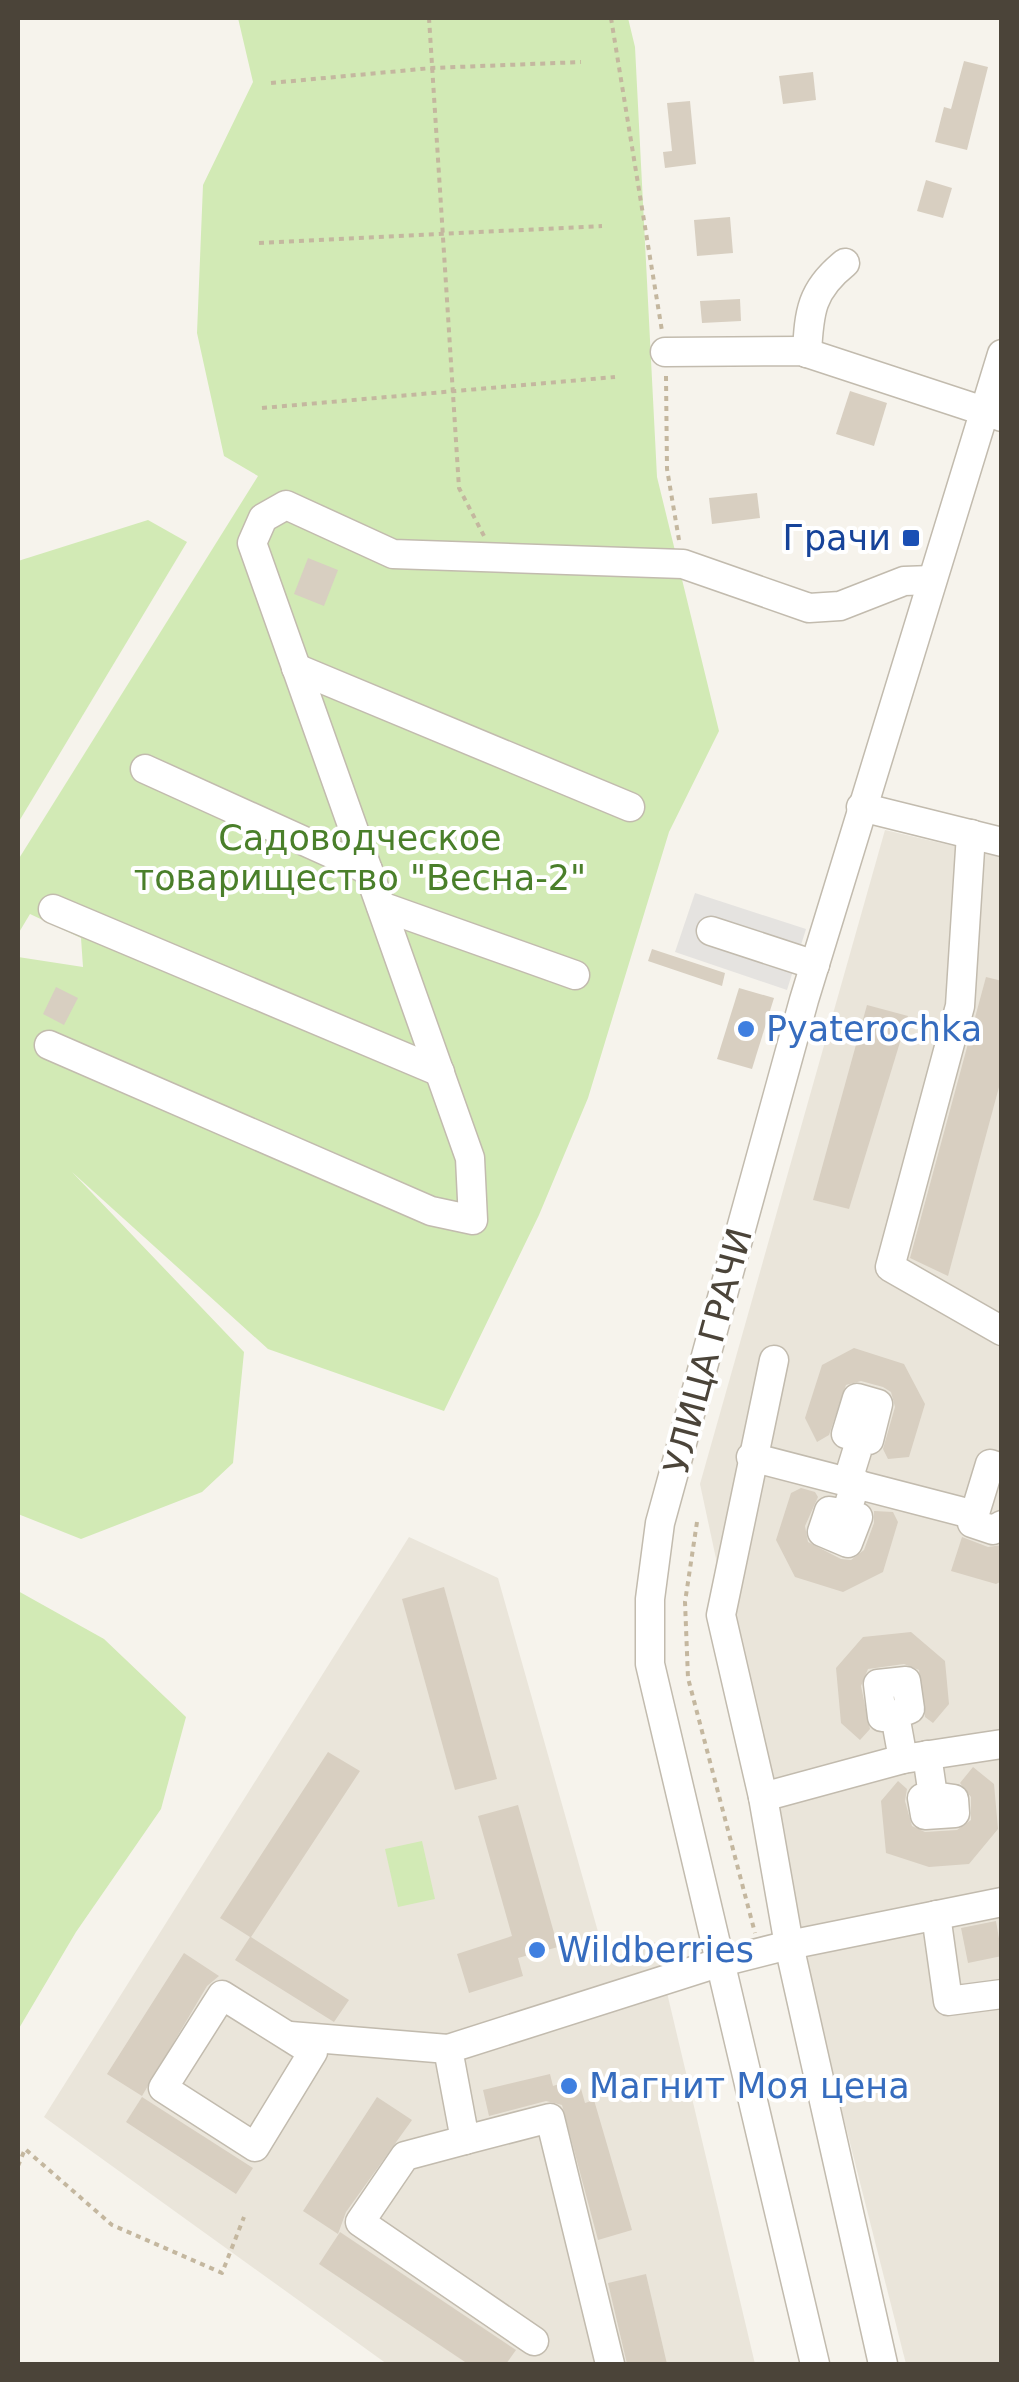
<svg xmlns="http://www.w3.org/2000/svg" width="1019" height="2382" font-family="'DejaVu Sans',sans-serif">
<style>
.residential{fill:#eae5da}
.green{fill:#d2eab5}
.parking{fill:#e5e3e0}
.building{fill:#d8cfc1}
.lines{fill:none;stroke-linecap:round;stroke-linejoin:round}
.minor-casing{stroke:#c2bbae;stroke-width:31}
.path{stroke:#c4b79f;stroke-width:4;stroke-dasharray:5 5;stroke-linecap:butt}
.minor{stroke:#fff;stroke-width:28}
.transit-dot{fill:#1a4fb4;stroke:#fff;stroke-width:4}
.shop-dot{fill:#3f7fe0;stroke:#fff;stroke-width:4}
.labels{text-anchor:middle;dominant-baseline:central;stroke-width:8;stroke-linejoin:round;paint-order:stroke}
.transit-label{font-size:35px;fill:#164399;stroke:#fff;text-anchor:end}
.park-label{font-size:35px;fill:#4a7f2a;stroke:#fff}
.shop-label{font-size:35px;fill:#366cbe;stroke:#fff;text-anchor:start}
.street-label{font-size:35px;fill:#4b4439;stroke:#fff}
</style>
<rect width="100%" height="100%" fill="#f6f3ec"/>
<g class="residential">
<polygon points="885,830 1001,857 1001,2364 906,2364 794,1922 700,1484"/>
<polygon points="409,1537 498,1578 606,1960 655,1942 755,2364 387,2364 44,2117"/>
</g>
<g class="green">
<polygon points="238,18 628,18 635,47 657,477 719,731 669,832 588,1098 539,1215 444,1411 268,1349 72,1172 244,1352 233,1463 202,1492 81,1539 18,1514 18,957 83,967 81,938 30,914 18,934 18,860 258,476 224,456 197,333 203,185 253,82"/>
<polygon points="148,520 187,542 18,823 18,561"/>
<polygon points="18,1591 104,1639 186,1717 161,1809 76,1932 18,2030"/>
<polygon points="422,1841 435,1899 398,1907 385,1849"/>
</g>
<polygon class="parking" points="695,893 806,929 787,990 675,952"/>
<g class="building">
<polygon points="964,61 988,67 967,150 935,142 944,107 951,109"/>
<polygon points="813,72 816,100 783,104 779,76"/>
<polygon points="690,101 696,164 665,168 663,152 672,151 667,103"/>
<polygon points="926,180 952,188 943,218 917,211"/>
<polygon points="730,217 733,253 697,256 694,220"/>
<polygon points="740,299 741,321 702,323 700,301"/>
<polygon points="850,391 887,403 874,446 836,434"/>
<polygon points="757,493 760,518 712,524 709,498"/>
<polygon points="308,558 338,570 324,606 294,594"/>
<polygon points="652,949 725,973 722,986 648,961"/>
<polygon points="986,977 1002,981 1002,1076 948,1276 910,1258"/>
<polygon points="56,987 78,998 64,1025 43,1014"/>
<polygon points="739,988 774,998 752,1069 717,1059"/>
<polygon points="867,1005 908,1016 849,1209 813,1200"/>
<polygon points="854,1348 904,1364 925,1404 909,1457 888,1459 883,1449 895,1407 891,1392 883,1387 861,1381 846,1385 829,1435 817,1442 805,1418 822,1365"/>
<polygon points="801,1488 815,1492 818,1497 805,1526 808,1542 841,1559 851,1560 864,1550 874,1523 874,1511 893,1512 898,1522 883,1572 843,1592 795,1577 776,1540 791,1493"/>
<polygon points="962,1537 988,1547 1002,1545 1002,1581 996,1584 951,1571"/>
<polygon points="444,1587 497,1779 455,1790 402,1599"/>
<polygon points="911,1632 945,1661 949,1704 933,1723 925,1717 919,1670 904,1664 868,1669 861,1686 870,1729 860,1740 841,1723 836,1668 863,1637"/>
<polygon points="328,1752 360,1771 251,1937 349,2000 334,2022 235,1960 250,1937 220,1918"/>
<polygon points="973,1767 994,1784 998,1829 969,1864 929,1867 886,1853 881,1801 898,1781 907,1789 905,1801 912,1826 925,1832 957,1830 971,1820 971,1797 960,1783"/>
<polygon points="518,1805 558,1947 518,1958 523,1976 469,1993 457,1954 512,1936 478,1816"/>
<polygon points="996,1921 1002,1956 968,1963 961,1928"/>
<polygon points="184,1953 219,1976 207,1986 142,2096 107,2074"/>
<polygon points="550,2074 553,2086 578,2078 585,2103 594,2100 632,2230 598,2240 562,2105 546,2101 489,2116 483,2090"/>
<polygon points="142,2097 253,2168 236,2194 126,2122"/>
<polygon points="377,2097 412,2120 346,2212 338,2234 303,2211"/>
<polygon points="340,2232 516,2350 506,2364 468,2364 319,2264"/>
<polygon points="646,2274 667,2364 627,2364 608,2283"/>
</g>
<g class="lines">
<g class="minor-casing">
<g id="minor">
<polyline points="665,352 801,351 1002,417"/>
<path d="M807,353C809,312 811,290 845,263"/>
<polyline points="296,668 630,807"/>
<polyline points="145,769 368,870"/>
<polyline points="861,807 1002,842"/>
<polyline points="971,834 960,1006 890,1267 1002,1331"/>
<polyline points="381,906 575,975"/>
<polyline points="53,909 440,1072"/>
<polyline points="711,931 815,965"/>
<polyline points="49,1045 431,1211 473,1220 470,1158 252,543 263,518 286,505 393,554 683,564 809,608 840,606 904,581 932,580"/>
<polyline points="751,1457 975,1515"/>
<polyline points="1002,1468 990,1464 972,1523 993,1530 1002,1525"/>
<polyline points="848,1480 861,1438 846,1434 857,1398 878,1404 869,1440 861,1438"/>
<polyline points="846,1514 858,1517 848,1543 822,1532 829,1511 846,1514 856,1482"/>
<polyline points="895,1715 910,1709 906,1681 878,1684 882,1717 895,1715 903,1759"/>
<polyline points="927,1755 933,1796 922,1798 925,1815 955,1813 954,1799 933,1796"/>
<polyline points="763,1797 903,1759 1002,1744"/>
<polyline points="936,1915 948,2001 1002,1994"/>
<polygon points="222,1995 313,2052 255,2147 163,2088"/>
<polyline points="290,2036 448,2049"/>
<polyline points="465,2140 405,2156 360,2222 534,2341"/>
<polyline points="610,2364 550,2118 465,2140 448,2049 718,1963 789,1945 763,1797 721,1615 774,1360"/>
<polyline points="815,2364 650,1664 650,1599 660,1523 804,1000 1002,354"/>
<polyline points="883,2364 789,1945 1002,1902"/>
</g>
</g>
<g class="path">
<polyline points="429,18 459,488 484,536"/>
<polyline points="611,18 662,331"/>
<polyline points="271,83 432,68 581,62"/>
<polyline points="259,243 602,226"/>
<polyline points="666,376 667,469 679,540"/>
<polyline points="262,408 615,377"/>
<polyline points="697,1522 685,1602 688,1678 755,1933"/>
<polyline points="18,2166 25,2149 112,2225 222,2273 244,2217"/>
</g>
<use href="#minor" class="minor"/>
</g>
<rect class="transit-dot" x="901" y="528" width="20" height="20" rx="5"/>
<g class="shop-dot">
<circle cx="746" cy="1029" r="10"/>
<circle cx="537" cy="1950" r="10"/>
<circle cx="569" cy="2086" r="10"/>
</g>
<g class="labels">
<g class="transit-label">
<text x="891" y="538">Грачи</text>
</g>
<g class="park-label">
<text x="360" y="838">Садоводческое<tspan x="360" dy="40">товарищество "Весна-2"</tspan></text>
</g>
<g class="shop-label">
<text x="766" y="1029">Pyaterochka</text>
<text x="557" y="1950">Wildberries</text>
<text x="589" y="2086">Магнит Моя цена</text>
</g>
<g class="street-label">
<text transform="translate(708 1351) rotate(-75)">УЛИЦА ГРАЧИ</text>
</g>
</g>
<rect width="1019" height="2382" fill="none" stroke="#4b4439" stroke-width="40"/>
</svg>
